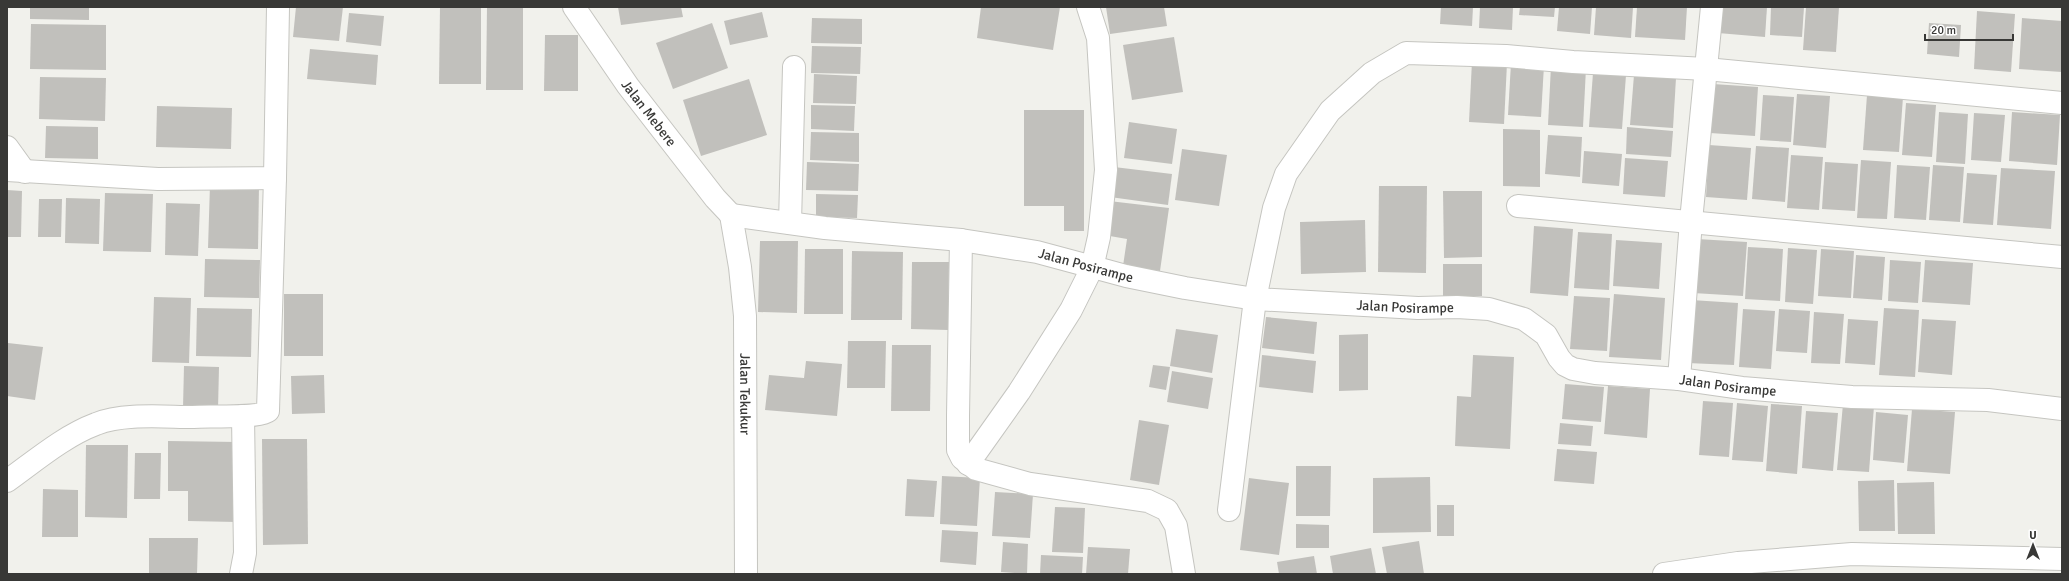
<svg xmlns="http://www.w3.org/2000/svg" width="2069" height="581" font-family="Signika,sans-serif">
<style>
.building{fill:#c1c0bc}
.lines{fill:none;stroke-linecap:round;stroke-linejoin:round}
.minor-casing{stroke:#c5c5c0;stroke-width:24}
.minor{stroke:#fff;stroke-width:22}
.labels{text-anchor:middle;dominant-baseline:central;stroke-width:4;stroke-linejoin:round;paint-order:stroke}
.street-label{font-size:14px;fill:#383836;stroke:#fff}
</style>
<rect width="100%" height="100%" fill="#f1f1ec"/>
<g class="building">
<polygon points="30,7 89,7 89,20 30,19"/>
<polygon points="296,7 343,7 339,41 293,37"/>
<polygon points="440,7 481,7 481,84 439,84"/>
<polygon points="487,7 523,7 523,90 486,90"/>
<polygon points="618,7 681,7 683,17 621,25"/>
<polygon points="981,7 1060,7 1053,50 977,38"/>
<polygon points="1106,7 1164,7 1167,26 1110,34"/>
<polygon points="1441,7 1473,7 1472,26 1440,24"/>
<polygon points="1480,7 1513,7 1512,30 1479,28"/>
<polygon points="1520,7 1555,7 1554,17 1519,15"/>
<polygon points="1559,7 1592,7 1590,34 1557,31"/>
<polygon points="1596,7 1633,7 1631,38 1594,35"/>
<polygon points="1637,7 1687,7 1685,40 1635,37"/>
<polygon points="1720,7 1767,7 1765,37 1718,33"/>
<polygon points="1771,7 1804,7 1802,37 1770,35"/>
<polygon points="1806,7 1839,7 1836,52 1803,50"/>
<polygon points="1977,11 2015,14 2011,72 1974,69"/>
<polygon points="762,12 768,37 730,45 724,21"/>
<polygon points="349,13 384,16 381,46 346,42"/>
<polygon points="812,18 862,19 862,44 811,43"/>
<polygon points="2022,18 2062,21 2062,72 2019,69"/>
<polygon points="712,23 728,68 673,89 656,43"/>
<polygon points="1929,23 1961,25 1959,57 1927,54"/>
<polygon points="31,24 106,25 106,70 30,69"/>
<polygon points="545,35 578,35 578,91 544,91"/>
<polygon points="1174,37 1183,92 1132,100 1123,45"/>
<polygon points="812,46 861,47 860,74 811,73"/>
<polygon points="310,49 378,55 376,85 307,79"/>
<polygon points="1472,61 1507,63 1504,124 1469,122"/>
<polygon points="1511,63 1544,65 1541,117 1508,115"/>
<polygon points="1551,66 1586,68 1583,127 1548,125"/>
<polygon points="1593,73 1626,75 1622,129 1589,127"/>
<polygon points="814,74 857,76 856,104 813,103"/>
<polygon points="1634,75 1676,78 1673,128 1630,125"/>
<polygon points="40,77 106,78 105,121 39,119"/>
<polygon points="749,79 767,135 701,156 683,100"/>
<polygon points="1713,84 1758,87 1755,136 1710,133"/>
<polygon points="1797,94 1830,96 1826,148 1793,145"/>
<polygon points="1763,95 1794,97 1791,142 1760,140"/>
<polygon points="1867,95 1903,97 1899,152 1863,150"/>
<polygon points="1906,103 1936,105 1932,157 1902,155"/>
<polygon points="811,105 855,106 854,131 811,129"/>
<polygon points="157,106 232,108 231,149 156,147"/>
<polygon points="1024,110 1084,110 1084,231 1064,231 1064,206 1024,206"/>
<polygon points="1939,112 1968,114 1965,164 1936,162"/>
<polygon points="2012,112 2060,115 2057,165 2009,161"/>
<polygon points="1974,113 2005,115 2001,162 1971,160"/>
<polygon points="1129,122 1177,129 1172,164 1124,158"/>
<polygon points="46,126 98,127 98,159 45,158"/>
<polygon points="1627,127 1673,131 1671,157 1626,154"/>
<polygon points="1503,129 1540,130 1540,187 1503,186"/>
<polygon points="811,132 859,133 859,162 810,160"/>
<polygon points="1548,135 1582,137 1580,177 1545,174"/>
<polygon points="1709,145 1751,148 1747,200 1706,197"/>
<polygon points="1756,146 1789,148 1785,202 1752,199"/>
<polygon points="1182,149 1227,155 1219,206 1175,200"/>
<polygon points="1584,151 1622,154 1619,186 1582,183"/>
<polygon points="1791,155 1823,157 1819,210 1787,208"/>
<polygon points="1625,158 1668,161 1665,197 1623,194"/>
<polygon points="1861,160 1891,162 1887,219 1857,218"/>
<polygon points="807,162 859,164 858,191 806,190"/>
<polygon points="1825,162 1858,164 1855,211 1822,209"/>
<polygon points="1897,165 1930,167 1926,220 1894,218"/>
<polygon points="1933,165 1964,167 1960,222 1929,220"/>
<polygon points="1114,167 1172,174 1168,205 1110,197"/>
<polygon points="2001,168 2055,171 2051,229 1997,225"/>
<polygon points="1967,173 1997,175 1993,225 1963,223"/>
<polygon points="210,185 259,186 258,249 208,248"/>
<polygon points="1379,186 1427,186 1426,273 1378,272"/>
<polygon points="7,190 22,191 21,237 7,237"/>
<polygon points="1443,191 1482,191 1482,257 1444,258"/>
<polygon points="105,193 153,194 151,252 103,251"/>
<polygon points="816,194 858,195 857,218 816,217"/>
<polygon points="66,198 100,199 99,244 65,243"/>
<polygon points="39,199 62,199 61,237 38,237"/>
<polygon points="1109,201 1169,208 1160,271 1123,266 1127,239 1104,235"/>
<polygon points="166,203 200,204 198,256 165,255"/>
<polygon points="1365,220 1366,272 1301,274 1300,222"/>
<polygon points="1534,226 1573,229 1568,296 1530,293"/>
<polygon points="1578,232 1612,234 1609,290 1574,288"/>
<polygon points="1697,239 1747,242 1743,296 1693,293"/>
<polygon points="1616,240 1662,243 1659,289 1613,286"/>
<polygon points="760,241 798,241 797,313 758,312"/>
<polygon points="1748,247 1783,249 1780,301 1745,299"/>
<polygon points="1788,248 1817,250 1813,304 1785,302"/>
<polygon points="805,249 843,249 843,314 804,314"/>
<polygon points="1821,249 1854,251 1851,298 1818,296"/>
<polygon points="852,251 903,252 902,320 851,320"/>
<polygon points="1856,255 1885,257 1882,300 1853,298"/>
<polygon points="205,259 260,260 259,298 204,297"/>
<polygon points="1890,260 1921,262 1918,303 1888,301"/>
<polygon points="1925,260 1973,263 1970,305 1922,302"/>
<polygon points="912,262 949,262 948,330 911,329"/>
<rect x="1443" y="264" width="39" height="32"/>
<rect x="284" y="294" width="39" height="62"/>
<polygon points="1614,294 1665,298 1661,360 1609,357"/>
<polygon points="1574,296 1610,298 1607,351 1570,349"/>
<polygon points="154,297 191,298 189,363 152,362"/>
<polygon points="1691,300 1738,303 1734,365 1687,363"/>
<polygon points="197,308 252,309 251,357 196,356"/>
<polygon points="1884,308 1919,310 1915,377 1879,375"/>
<polygon points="1743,309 1775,311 1771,369 1739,367"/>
<polygon points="1779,309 1810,311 1807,353 1776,351"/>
<polygon points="1814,312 1844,314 1840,364 1811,363"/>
<polygon points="1266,317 1317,322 1314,354 1262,348"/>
<polygon points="1848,319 1878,321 1875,365 1845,363"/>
<polygon points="1922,319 1956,321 1952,375 1918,372"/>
<polygon points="1176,329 1218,335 1212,373 1170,366"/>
<polygon points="1368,334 1368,390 1339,391 1339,335"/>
<polygon points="848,341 886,341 885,388 847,388"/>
<polygon points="8,343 43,347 35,400 7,396"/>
<polygon points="892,345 931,345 930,411 891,411"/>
<polygon points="1262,355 1316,361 1313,393 1259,387"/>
<polygon points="1473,355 1514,357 1510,449 1455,446 1457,396 1471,397"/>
<polygon points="806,361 842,364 837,416 765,410 769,375 804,378"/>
<polygon points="1153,365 1170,367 1166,390 1149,387"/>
<polygon points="184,366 219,367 218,409 183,408"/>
<polygon points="1172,371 1213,378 1208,409 1167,402"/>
<polygon points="324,375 325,413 292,414 291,376"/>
<polygon points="1565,384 1604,387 1601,422 1562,419"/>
<polygon points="1608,386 1650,389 1647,438 1604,434"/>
<polygon points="1703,401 1733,403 1729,457 1699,455"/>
<polygon points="1737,403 1768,406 1763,462 1732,460"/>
<polygon points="1771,404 1802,406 1797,474 1766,471"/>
<polygon points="1843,404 1874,406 1869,472 1837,470"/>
<polygon points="1912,409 1955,412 1950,474 1907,471"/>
<polygon points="1806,411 1838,413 1833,471 1802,468"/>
<polygon points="1876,412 1908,415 1904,463 1873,460"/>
<polygon points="1139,420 1169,425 1159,485 1130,480"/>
<polygon points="1560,423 1593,426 1591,446 1558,444"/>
<polygon points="262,439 307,439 308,544 263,545"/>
<polygon points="168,441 238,442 237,522 188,521 188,491 168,491"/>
<polygon points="86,445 128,445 127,518 85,517"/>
<polygon points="1557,449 1597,452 1594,484 1554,481"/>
<polygon points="135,453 161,453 160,499 134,499"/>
<polygon points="1296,466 1331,466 1330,516 1296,516"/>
<polygon points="942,476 980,478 977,526 940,524"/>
<polygon points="1430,477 1431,532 1373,533 1373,478"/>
<polygon points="1249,478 1289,483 1279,555 1240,550"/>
<polygon points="907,479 937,481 934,517 905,516"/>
<polygon points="1894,480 1895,531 1859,531 1858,481"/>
<polygon points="1934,482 1935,534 1898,534 1897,483"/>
<polygon points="43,489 78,490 78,537 42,537"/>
<polygon points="995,492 1033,494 1030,538 992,536"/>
<rect x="1437" y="505" width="17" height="31"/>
<polygon points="1055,507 1085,508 1083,553 1052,552"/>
<polygon points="1296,524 1329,525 1329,548 1296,548"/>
<polygon points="942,530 978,532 976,565 940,562"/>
<polygon points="149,538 198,538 197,574 149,574"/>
<polygon points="1419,541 1424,574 1387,574 1382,547"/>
<polygon points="1003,542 1028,544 1027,574 1001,572"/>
<polygon points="1088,547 1130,549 1128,574 1086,574"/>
<polygon points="1371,548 1376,574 1333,574 1330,556"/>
<polygon points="1041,555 1083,557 1082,574 1040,574"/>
<polygon points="1314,556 1317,574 1279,574 1277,562"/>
</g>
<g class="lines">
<g class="minor-casing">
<g id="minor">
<path id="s1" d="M574,7L628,86L715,198L731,215"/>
<polyline points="7,147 25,172"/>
<polyline points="7,170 158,179 275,178 278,7"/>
<polyline points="1518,206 2062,257"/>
<path id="s2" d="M731,215L825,228L961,240L1037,252L1126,276L1185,288L1255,299L1418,308L1457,307L1489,309L1524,319L1546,335L1559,358L1565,365L1573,369L1595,373L1679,379L1742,388L1852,397L1988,400L2062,409"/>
<path id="s3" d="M731,215L740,267L745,316L746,574"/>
<polyline points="790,223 794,67"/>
<polyline points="961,240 958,416 958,450 962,458 976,469 1030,484 1148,501 1167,510 1176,526 1184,574"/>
<polyline points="1679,379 1691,221 1712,7"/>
<polyline points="968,464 1019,392 1071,310 1092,268 1099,237 1106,170 1098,38 1088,7"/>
<path d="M7,481C35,461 64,436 96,424C123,413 164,417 193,417C206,416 260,418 268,411L275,178"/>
<polyline points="1229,510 1255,299 1274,208 1286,174 1330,111 1372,73 1406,53 1506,56 1573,62 1706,69 2062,103"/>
<polyline points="241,574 245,553 243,416"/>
<polyline points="1664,574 1738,563 1852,554 2062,559"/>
</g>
</g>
<use href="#minor" class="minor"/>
</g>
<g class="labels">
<g class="street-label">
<text stroke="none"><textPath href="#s1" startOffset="130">Jalan Mebere</textPath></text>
<text stroke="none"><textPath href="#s2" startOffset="359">Jalan Posirampe</textPath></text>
<text stroke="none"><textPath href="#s2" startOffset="682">Jalan Posirampe</textPath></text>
<text stroke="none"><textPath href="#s2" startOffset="1030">Jalan Posirampe</textPath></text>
<text stroke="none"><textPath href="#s3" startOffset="180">Jalan Tekukur</textPath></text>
</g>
</g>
<rect width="2069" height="581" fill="none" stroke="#383836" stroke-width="16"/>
<g transform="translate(2033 545)" stroke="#ffffff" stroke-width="3" paint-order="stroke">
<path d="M0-3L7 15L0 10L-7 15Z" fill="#383836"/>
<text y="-6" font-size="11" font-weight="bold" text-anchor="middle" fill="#383836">U</text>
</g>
<path d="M1925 34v6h88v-6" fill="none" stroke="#383836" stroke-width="2"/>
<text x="1931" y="34" font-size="12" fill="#383836" stroke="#ffffff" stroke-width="3" paint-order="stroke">20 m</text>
</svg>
